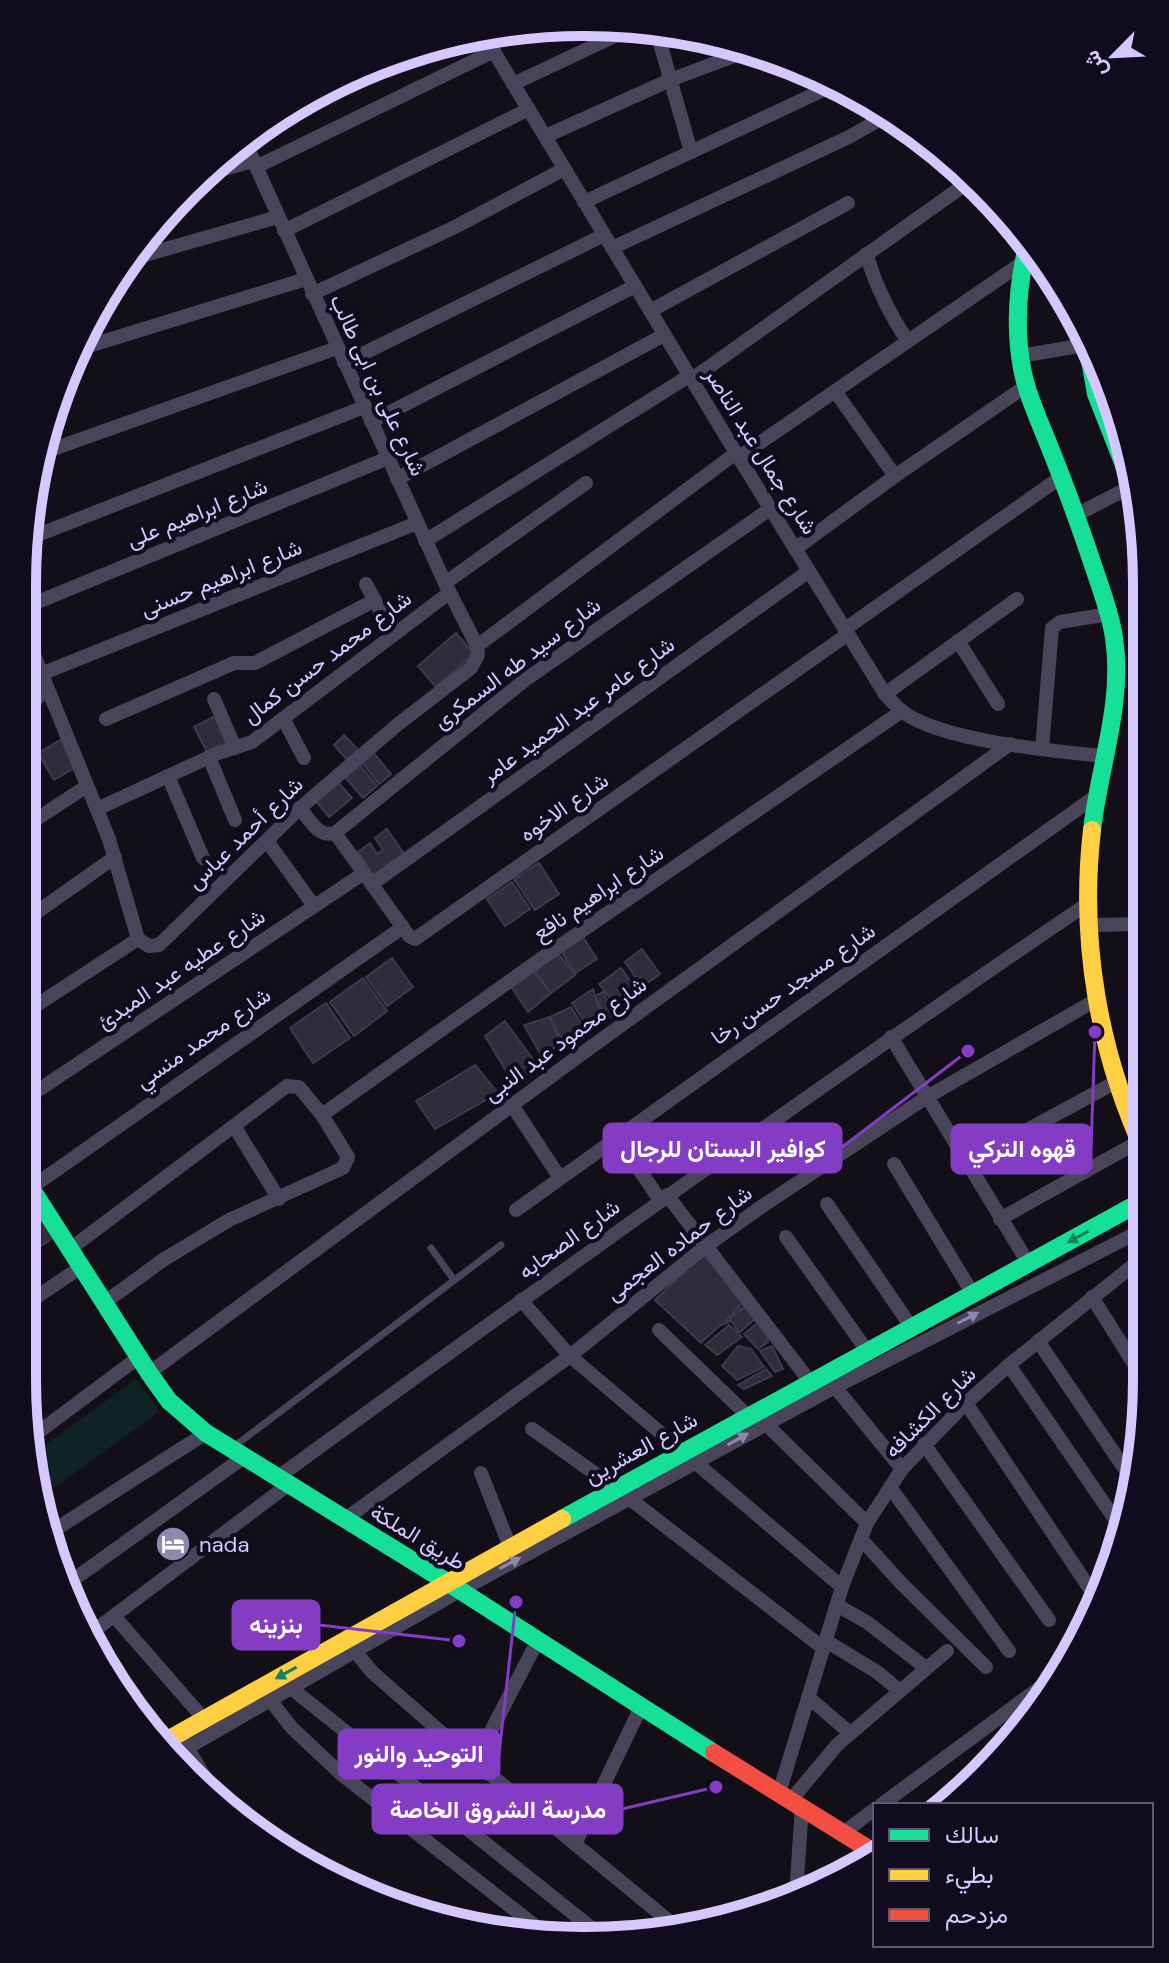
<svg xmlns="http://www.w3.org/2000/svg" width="1169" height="1963" font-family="'DM Sans',Vazirmatn,sans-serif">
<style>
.grass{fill:#0f2325}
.building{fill:#302c3c;stroke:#3f394f;stroke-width:2}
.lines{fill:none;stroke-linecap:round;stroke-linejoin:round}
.lane{stroke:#48445a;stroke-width:7}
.street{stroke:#48445a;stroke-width:14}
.fast{stroke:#16e098;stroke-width:18}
.slow{stroke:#ffcf43;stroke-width:18}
.jam{stroke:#f24e42;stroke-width:18}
.oneway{fill:#138061}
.oneway2{fill:#8e86ac}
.labels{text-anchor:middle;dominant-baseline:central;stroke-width:8;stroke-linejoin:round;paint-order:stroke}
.street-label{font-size:22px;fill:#d4c8ff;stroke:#100b1d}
.poi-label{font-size:22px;fill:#d4c8ff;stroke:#100b1d;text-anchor:start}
.rim{fill:none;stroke:#d4c8ff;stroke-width:10}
.leader{fill:none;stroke:#843cc5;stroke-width:3}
.callout-dot{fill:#843cc5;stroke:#100b1d;stroke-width:3}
.callout{fill:#843cc5;stroke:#843cc5;stroke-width:3}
.callout-label{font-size:24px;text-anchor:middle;font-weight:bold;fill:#fff}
</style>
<rect width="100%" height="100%" fill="#120f19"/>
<polygon class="grass" points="136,1379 160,1411 54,1488 34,1453"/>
<g class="building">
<polygon points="456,633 474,654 436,687 418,666"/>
<polygon points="217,715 231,742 208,754 194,727"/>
<polygon points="344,735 360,752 349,762 334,745"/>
<polygon points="62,739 78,766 54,780 38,753"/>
<polygon points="372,751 391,774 379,784 360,760"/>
<polygon points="358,763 377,786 363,798 343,775"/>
<polygon points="337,781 352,798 329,817 315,800"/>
<polygon points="387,829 404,854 373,875 358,852 370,843 377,854 383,850 375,838"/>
<polygon points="539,863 559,894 535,910 514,879"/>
<polygon points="512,882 530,909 505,926 487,899"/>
<polygon points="583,937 597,959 575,973 561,951"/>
<polygon points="642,949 660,974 642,987 625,962"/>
<polygon points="557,952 575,975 551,993 534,970"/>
<polygon points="392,958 413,987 387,1006 366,977"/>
<polygon points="621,968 638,991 617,1007 599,984"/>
<polygon points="532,970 551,993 528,1012 510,985"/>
<polygon points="363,978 387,1011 354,1036 330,1002"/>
<polygon points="593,989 601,1016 596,1014 586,1024 572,1003"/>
<polygon points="603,992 615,1015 606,1019 595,996"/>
<polygon points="326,1003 350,1038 313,1063 290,1028"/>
<polygon points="571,1007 585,1030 563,1042 550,1017"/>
<polygon points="550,1017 561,1045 541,1055 524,1025"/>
<polygon points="505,1021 537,1065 515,1086 485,1036"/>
<polygon points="475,1065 498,1093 435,1129 416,1101"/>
<polygon points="28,1200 54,1237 22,1259 22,1204"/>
<polygon points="703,1254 744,1302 726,1320 731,1321 719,1326 701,1343 655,1300"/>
<polygon points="747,1304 757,1317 739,1333 730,1318"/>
<polygon points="760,1321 767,1333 768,1342 758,1349 744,1334"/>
<polygon points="729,1325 742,1337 717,1355 705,1345"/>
<polygon points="738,1346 751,1349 764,1367 737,1380 722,1366"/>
<polygon points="772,1346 783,1369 775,1372 760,1351"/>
<polygon points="766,1369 772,1376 744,1389 738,1385"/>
</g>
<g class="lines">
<g class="lane">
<polyline points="431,1248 454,1280"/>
<polyline points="232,1448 501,1245"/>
</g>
<g class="street">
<polyline points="656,29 691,152"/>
<path d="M482,32L736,453L885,694C891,700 896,707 903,712C942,741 1053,751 1104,756"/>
<polyline points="513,84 634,27"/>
<polyline points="546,136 670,80 750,50"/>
<polyline points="256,167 494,51"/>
<polyline points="199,176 253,161"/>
<polyline points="584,202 836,84"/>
<polyline points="284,231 529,109"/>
<polyline points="612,248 849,137 891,113"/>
<path d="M866,254C876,286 888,312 907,340"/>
<polyline points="127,260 278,217"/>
<polyline points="312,294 457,226 564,169"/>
<polyline points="650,311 848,203"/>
<polyline points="79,349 306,279"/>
<polyline points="1020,356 1085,345"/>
<polyline points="344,363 604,235"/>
<polyline points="692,379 970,181"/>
<polyline points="835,391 895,476"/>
<polyline points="371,422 635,286"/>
<polyline points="42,453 337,348"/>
<polyline points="739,457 1022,263"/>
<polyline points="397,479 664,335"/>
<polyline points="1076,515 1132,486"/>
<polyline points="25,540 364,407"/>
<polyline points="425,541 689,376"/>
<polyline points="795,549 895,476 1026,386"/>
<polyline points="445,583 586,483"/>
<polyline points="366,584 393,635"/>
<polyline points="23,608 388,458"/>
<polyline points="23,628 109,839 138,939"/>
<polyline points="845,629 1061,477"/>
<polyline points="958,641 998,704"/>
<polyline points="477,646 736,453"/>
<polyline points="41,674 417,523"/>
<polyline points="885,694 1017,599"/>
<polyline points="214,699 235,748"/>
<polyline points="23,714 47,687"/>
<polyline points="106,719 234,663 255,663 375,600"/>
<polyline points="284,720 304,758"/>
<polyline points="1042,749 1052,628 1060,622 1109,614"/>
<polyline points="209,757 235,820"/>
<polyline points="168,776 203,858"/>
<path d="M300,808C310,820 318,838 335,833L525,680L770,509"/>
<polyline points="97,809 218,753 252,742 449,593"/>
<polyline points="23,828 87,786"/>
<polyline points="335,833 409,936 415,939 848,634"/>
<polyline points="267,841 314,906"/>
<polyline points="372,884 809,571"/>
<polyline points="23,922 115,857"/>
<polyline points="1088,925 1146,924"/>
<polyline points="138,939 149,946 159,945 300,808 397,725 471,668 478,655 477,646 445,583 244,140"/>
<polyline points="23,1014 138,939"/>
<polyline points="891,1037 1029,1264"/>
<polyline points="22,1101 364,873"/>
<polyline points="512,1105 560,1178"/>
<polyline points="322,1115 535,963 902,711"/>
<polyline points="234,1126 279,1199"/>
<polyline points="617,1137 660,1200"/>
<polyline points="966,1163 1116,1082"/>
<polyline points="894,1164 973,1294"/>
<polyline points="22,1194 403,927"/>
<polyline points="667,1195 811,1383"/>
<polyline points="827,1204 912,1328"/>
<polyline points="516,1210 1096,796"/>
<polyline points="1000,1219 1138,1142"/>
<polyline points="786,1237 868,1352"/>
<polyline points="70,1249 287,1086 299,1087 322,1115 348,1157 343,1168 229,1220 163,1260 104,1303"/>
<polyline points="1092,1297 1146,1383"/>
<polyline points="521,1300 570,1356 842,1587"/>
<polyline points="22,1307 81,1267"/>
<polyline points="659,1330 749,1417"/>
<polyline points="1038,1341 1133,1481"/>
<polyline points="1009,1365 1123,1531"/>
<polyline points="149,1373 576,1058 1010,744"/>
<polyline points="835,1387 902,1469"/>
<polyline points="966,1403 1090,1589"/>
<polyline points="766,1424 867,1523"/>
<polyline points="532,1429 617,1489 823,1648"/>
<polyline points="32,1437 139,1357"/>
<polyline points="924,1444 1049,1620"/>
<polyline points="481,1473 510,1547"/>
<path d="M277,1478C545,1283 813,1090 1087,904"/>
<polyline points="890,1487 1009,1651"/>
<polyline points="344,1520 570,1356 706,1246 764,1205 927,1097 1096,1000"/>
<polyline points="48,1534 206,1433"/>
<polyline points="861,1539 901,1583 986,1667"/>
<polyline points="66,1585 244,1457"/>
<polyline points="837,1605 868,1623 926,1668"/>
<polyline points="114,1616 204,1719"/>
<polyline points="91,1633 288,1485"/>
<polyline points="826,1641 877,1672 900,1691"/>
<polyline points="351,1646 372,1672 475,1762 675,1926"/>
<polyline points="291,1688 604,1938"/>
<polyline points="808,1697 850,1733"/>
<polyline points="270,1700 292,1728 341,1774 547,1935"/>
<polyline points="183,1741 214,1792"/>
<polyline points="175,1755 461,1590 835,1387 1146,1228"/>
<polyline points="475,1762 538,1640"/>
<polyline points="779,1793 842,1587 867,1523 902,1469 966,1403 1009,1365 1146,1255"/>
<polyline points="791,1800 837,1745 947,1651"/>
<polyline points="881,1805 1061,1672"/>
<polyline points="843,1833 875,1809"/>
<polyline points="575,1844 641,1707"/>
<polyline points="796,1895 802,1806"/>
</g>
<g class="fast">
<path d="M1028,242C1018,283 1014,326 1022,368C1027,396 1040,422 1050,448C1067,490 1082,532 1096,574C1103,595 1111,616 1114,638C1124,702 1099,767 1092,830"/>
<polyline points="1085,332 1096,394 1135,493"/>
<polyline points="22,1174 149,1373 169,1401 206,1433 447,1582 714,1753"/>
<polyline points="562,1519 1146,1199"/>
</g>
<g class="slow">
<path d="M1092,830C1079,942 1099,1054 1146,1155"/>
<polyline points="162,1743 562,1519"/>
</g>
<polyline class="jam" points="714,1753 875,1853"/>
</g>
<defs><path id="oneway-solid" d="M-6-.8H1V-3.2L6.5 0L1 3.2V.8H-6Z" transform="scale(2)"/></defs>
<g class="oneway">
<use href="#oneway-solid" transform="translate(1078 1237) rotate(151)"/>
<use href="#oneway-solid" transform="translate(286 1673) rotate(151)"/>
</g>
<g class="oneway2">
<use href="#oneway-solid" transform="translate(968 1318) rotate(-27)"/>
<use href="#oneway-solid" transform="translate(738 1439) rotate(-29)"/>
<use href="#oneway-solid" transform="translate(510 1563) rotate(-28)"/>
</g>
<defs>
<g id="hotel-disc" transform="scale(1.8)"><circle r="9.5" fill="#9087ae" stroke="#100b1d"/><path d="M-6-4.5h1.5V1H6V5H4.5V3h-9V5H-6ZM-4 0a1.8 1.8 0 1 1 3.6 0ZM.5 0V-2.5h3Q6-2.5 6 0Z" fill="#fff"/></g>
</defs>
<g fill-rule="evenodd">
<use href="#hotel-disc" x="173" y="1544"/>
</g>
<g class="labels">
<g class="street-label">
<text transform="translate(378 385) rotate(65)">شارع على بن ابى طالب</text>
<text transform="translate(761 451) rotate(58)">شارع جمال عبد الناصر</text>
<text transform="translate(197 513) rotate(-22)">شارع ابراهيم على</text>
<text transform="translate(221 578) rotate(-22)">شارع ابراهيم حسنى</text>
<text transform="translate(327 657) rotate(-37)">شارع محمد حسن كمال</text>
<text transform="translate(517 663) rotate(-37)">شارع سيد طه السمكرى</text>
<text transform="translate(578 710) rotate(-36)">شارع عامر عبد الحميد عامر</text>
<text transform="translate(564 807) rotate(-35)">شارع الاخوه</text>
<text transform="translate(245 833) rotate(-44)">شارع أحمد عباس</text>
<text transform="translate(598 893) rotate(-34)">شارع ابراهيم نافع</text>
<text transform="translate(181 969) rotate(-34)">شارع عطيه عبد المبدئ</text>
<text transform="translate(793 984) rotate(-35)">شارع مسجد حسن رخا</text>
<text transform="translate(203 1038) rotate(-35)">شارع محمد منسي</text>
<text transform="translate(565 1039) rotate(-36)">شارع محمود عبد النبى</text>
<text transform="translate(569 1239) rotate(-36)">شارع الصحابه</text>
<text transform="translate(679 1243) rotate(-37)">شارع حماده العجمى</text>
<text transform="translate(930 1412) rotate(-45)">شارع الكشافه</text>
<text transform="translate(641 1448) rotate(-29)">شارع العشرين</text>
<text transform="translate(418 1537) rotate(31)">طريق الملكة</text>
</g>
<g class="poi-label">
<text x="199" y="1544">nada</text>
</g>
</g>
<path d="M0 0H1169V1963H0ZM584 36H585A548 548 0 0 1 1133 584V1379A548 548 0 0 1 585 1927H584A548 548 0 0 1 36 1379V584A548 548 0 0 1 584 36Z" fill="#100b1d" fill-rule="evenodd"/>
<path class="rim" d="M584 36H585A548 548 0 0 1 1133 584V1379A548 548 0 0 1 585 1927H584A548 548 0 0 1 36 1379V584A548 548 0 0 1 584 36Z"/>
<path class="leader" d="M968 1051L841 1148M1095 1032L1091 1149M459 1641L319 1625M516 1602L499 1754M716 1787L622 1809"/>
<g class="callout-dot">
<circle cx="968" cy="1051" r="8"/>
<circle cx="1095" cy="1032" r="8"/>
<circle cx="459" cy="1641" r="8"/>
<circle cx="516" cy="1602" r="8"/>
<circle cx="716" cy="1787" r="8"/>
</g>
<g class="callout">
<rect x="604" y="1124" width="237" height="48" rx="8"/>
<rect x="952" y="1125" width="139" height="48" rx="8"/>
<rect x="233" y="1601" width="86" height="48" rx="8"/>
<rect x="339" y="1730" width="160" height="48" rx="8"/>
<rect x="373" y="1785" width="249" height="48" rx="8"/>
</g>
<g class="callout-label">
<text x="723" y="1157">كوافير البستان للرجال</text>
<text x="1022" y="1157">قهوه التركي</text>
<text x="276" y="1633">بنزينه</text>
<text x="419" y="1762">التوحيد والنور</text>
<text x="498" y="1818">مدرسة الشروق الخاصة</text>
</g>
<rect x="873" y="1803" width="280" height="144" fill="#100b1d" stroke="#5e5777" stroke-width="2"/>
<rect x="889" y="1829" width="40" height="12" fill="#16e098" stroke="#5e5777" stroke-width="2"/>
<text x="945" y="1843" font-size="24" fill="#d4c8ff">سالك</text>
<rect x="889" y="1869" width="40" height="12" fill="#ffcf43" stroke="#5e5777" stroke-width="2"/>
<text x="945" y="1883" font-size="24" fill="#d4c8ff">بطيء</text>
<rect x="889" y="1909" width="40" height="12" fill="#f24e42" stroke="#5e5777" stroke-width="2"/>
<text x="945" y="1923" font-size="24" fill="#d4c8ff">مزدحم</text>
<g transform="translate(1113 56) rotate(246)" stroke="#100b1d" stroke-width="6" paint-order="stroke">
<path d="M0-6L14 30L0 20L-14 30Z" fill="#d4c8ff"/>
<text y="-12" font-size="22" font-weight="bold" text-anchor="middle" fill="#d4c8ff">ش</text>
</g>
</svg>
